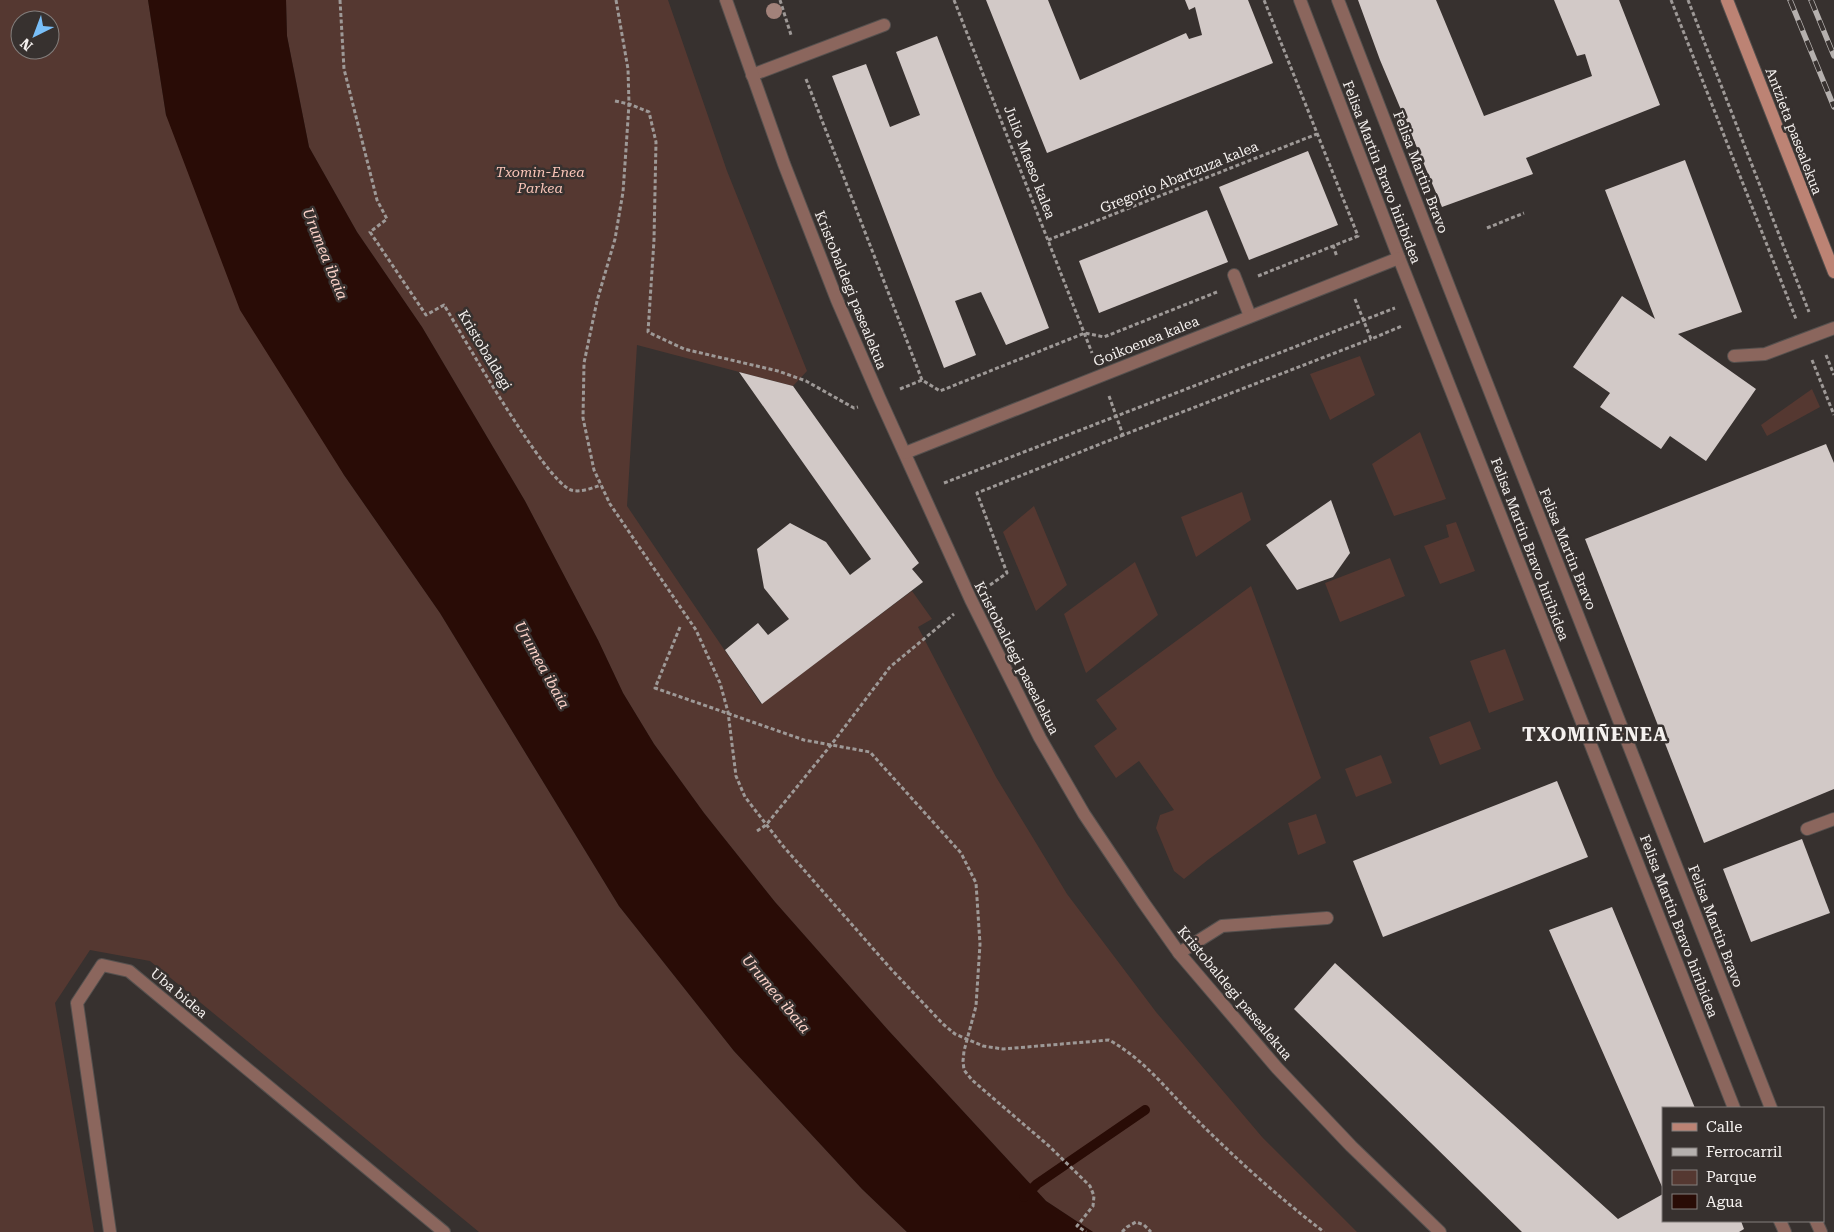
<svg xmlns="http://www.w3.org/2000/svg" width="1834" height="1232" font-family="'Roboto Serif',serif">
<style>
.green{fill:#553831;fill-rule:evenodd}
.water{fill:#290c06}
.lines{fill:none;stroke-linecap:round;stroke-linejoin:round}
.stream{stroke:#290c06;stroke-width:10}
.building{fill:#d2c9c7}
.lane-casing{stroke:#55504e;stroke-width:14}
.street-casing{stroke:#55504e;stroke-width:14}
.secondary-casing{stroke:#55504e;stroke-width:14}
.path{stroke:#9e9997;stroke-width:3;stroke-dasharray:4 2.5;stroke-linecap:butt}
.lane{stroke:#8b665d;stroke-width:12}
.street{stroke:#8b665d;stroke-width:12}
.secondary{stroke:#bc8374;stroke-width:12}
.rail-casing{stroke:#b5b0ae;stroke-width:5.5}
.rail{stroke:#37312f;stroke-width:4;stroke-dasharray:11;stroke-linecap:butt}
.tree{fill:#a2827a}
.labels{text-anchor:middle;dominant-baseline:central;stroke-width:5;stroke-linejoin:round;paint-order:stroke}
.street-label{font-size:14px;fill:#f5f1ef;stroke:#37312f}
.park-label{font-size:14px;font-style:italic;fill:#fac5b8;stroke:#37312f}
.water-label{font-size:15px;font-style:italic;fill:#fcd3c9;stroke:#37312f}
.district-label{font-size:19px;font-weight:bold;letter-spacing:1px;fill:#f5f1ef;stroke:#37312f}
</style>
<rect width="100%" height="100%" fill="#37312f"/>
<g class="green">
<path d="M0,0H148L166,115L344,475L440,613L619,906L734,1051L862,1189L907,1232H479L150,961L90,950L55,1003L94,1232H0ZM20,20H50V50H20Z"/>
<polygon points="286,0 668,0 727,171 807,371 793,386 637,345 627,506 761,704 912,591 932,619 918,627 996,777 1067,894 1156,1012 1262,1137 1357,1232 1093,1232 1046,1201 888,1030 775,902 704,813 654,744 623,693 598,640 525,501 422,327 357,232 309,147 287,36"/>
<polygon points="1360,356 1375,395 1330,420 1310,374"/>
<polygon points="1812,389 1820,407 1767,436 1761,425"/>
<polygon points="1420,432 1446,499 1394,516 1372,464"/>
<polygon points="1242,492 1251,520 1196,557 1181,517"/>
<polygon points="1034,506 1067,585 1036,611 1003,532"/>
<polygon points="1456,522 1475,571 1440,584 1424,546 1449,537 1446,525"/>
<polygon points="1390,558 1405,596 1340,622 1325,583"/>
<polygon points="1135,562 1158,615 1086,673 1064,614"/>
<polygon points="1251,586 1321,778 1209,859 1184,879 1174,871 1156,828 1160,815 1174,810 1139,761 1116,778 1094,746 1117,729 1096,700"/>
<polygon points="1505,649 1524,700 1489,713 1470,661"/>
<polygon points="1470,721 1481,749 1440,765 1429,737"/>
<polygon points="1381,755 1392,783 1356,797 1345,769"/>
<polygon points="1316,814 1326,843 1298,855 1288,823"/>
</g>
<polygon class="water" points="148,0 286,0 287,36 309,147 357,232 422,327 525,501 598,640 623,693 654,744 704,813 775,902 888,1030 1046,1201 1093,1232 907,1232 862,1189 734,1051 619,906 440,613 344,475 240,310 166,115"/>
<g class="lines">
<polyline class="stream" points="1024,1197 1037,1184 1145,1110"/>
</g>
<g class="building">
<polygon points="986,0 1048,0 1080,80 1186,33 1189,39 1202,35 1195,7 1189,10 1185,0 1248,0 1273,63 1047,153"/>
<polygon points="1358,0 1436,0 1484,116 1592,76 1585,54 1577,56 1554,0 1619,0 1660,105 1526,158 1533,174 1442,207 1380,60"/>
<polygon points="937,36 1049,328 1006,345 981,292 955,301 976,355 944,368 832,76 866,64 890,127 920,115 896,52"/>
<polygon points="1308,151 1338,225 1249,260 1219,187"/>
<polygon points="1685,160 1742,312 1678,334 1756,389 1706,461 1670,436 1661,449 1600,407 1610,393 1573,367 1622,296 1655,319 1605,190"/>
<polygon points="1207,210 1228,262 1099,313 1079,261"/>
<polygon points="739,372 793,386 919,563 912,569 923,582 762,704 725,650 758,623 768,635 789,619 764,588 757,549 790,523 826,542 850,575 871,559"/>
<polygon points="1826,444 1834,463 1834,789 1704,843 1585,539"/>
<polygon points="1331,500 1350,553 1333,577 1297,590 1266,545"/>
<polygon points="1557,781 1588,857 1383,937 1353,861"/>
<polygon points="1802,839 1830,913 1751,942 1723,869"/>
<polygon points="1612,907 1695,1108 1663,1108 1663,1189 1549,930"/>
<polygon points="1335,963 1618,1219 1663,1194 1663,1221 1741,1221 1744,1229 1739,1232 1522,1232 1294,1009"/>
</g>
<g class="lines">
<g class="lane-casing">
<g id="lane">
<polyline points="752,75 884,25"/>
<polyline points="1234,275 1250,316"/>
<polyline points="1734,356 1765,354 1834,328"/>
<polyline points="1807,829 1834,819"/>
<polyline points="1179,953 1222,926 1327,918"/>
</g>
</g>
<g class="street-casing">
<g id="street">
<polyline points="726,0 784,164 837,300 879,397 971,600 1040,738 1084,814 1143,902 1179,953 1277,1068 1351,1146 1440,1232"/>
<polyline points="1300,0 1399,258 1734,1108"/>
<polyline points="1338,0 1449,287 1771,1108"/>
<polyline points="905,453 1399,258"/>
<polyline points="1780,1221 1785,1232"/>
<polyline points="1816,1221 1821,1232"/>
<polyline points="110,1232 77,1003 102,965 129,971 444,1232"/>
</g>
</g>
<g class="secondary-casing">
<polyline id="secondary" points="1727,0 1834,272"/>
</g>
<g class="path">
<path d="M340,0L344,69L377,200L387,219L370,232L426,315L444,305C463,336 545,481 571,490C580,493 592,488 601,485"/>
<path d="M616,0L628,69L629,104L626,149L623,192L615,239L597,301L584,363L583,418L594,470L610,504L696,630L720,683L728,712L736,776L745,797L783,846L891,969L943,1024L955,1034L983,1046L1003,1049L1109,1040C1144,1059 1167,1090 1194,1117C1235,1158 1278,1197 1324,1232"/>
<polyline points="780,0 791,35"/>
<polyline points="954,0 1092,353"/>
<polyline points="1671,0 1796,319"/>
<polyline points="1688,0 1809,312"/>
<polyline points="806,79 922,380 940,391 1085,333 1104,337 1217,292"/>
<polyline points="615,101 629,104 649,112 656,142 654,240 648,332 684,349 778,371 806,381 854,408 858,407"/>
<polyline points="1487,228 1524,213"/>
<polyline points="1048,240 1317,134"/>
<polyline points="1333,245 1337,257"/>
<polyline points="1258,276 1358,236 1264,0"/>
<polyline points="1355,299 1371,339 1402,326"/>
<polyline points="1826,355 1834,375"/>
<polyline points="1812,360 1834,415"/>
<polyline points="900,389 922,380"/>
<polyline points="1109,396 1123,435 1371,339"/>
<polyline points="944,483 1395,308"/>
<polyline points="990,585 1007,573 977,493 1123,435"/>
<polyline points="680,627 655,688 804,740 870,752 961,853 976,883 980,944 976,1006 964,1051 963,1061 964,1070 972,1080 1049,1146 1090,1186 1094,1196 1093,1206 1077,1226 1086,1232"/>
<polyline points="757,831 766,825 831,745 890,667 954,614"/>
<polyline points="1122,1232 1127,1227 1136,1222 1144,1225 1151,1232"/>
</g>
<use href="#lane" class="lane"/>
<use href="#street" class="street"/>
<use href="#secondary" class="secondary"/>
<g class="rail-casing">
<g id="rail">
<polyline points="1790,0 1834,107"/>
<polyline points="1811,0 1834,56"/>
</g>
</g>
<use href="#rail" class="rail"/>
</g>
<circle class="tree" cx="774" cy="11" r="8"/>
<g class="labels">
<g class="street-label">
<text transform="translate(1794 131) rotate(69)">Antzieta pasealekua</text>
<text transform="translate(1030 162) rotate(69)">Julio Maeso kalea</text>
<text transform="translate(1382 172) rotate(69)">Felisa Martin Bravo hiribidea</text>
<text transform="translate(1421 172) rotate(69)">Felisa Martin Bravo</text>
<text transform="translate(1179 177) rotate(-22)">Gregorio Abartzuza kalea</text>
<text transform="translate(851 290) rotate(68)">Kristobaldegi pasealekua</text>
<text transform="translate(1146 341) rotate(-22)">Goikoenea kalea</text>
<text transform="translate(485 350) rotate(59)">Kristobaldegi</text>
<text transform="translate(1530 549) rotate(69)">Felisa Martin Bravo hiribidea</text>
<text transform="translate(1568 549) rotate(68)">Felisa Martin Bravo</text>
<text transform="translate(1017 658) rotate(63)">Kristobaldegi pasealekua</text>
<text transform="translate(1679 926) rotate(69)">Felisa Martin Bravo hiribidea</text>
<text transform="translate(1716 926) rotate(69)">Felisa Martin Bravo</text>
<text transform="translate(179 993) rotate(40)">Uba bidea</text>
<text transform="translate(1235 993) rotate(50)">Kristobaldegi pasealekua</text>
</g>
<g class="park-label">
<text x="540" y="172">Txomin-Enea<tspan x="540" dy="16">Parkea</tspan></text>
</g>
<g class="water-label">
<text transform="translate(325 254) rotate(68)">Urumea ibaia</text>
<text transform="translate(542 665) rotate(61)">Urumea ibaia</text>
<text transform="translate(776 994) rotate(50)">Urumea ibaia</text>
</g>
<g class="district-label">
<text x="1595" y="734">TXOMIÑENEA</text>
</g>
</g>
<rect x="1662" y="1107" width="162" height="115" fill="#37312f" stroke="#837e7c"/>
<rect x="1672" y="1123" width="25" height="8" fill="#bc8374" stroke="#837e7c"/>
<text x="1706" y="1132" font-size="15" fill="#f5f1ef">Calle</text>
<rect x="1672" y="1148" width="25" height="8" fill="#b5b0ae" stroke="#837e7c"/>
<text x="1706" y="1157" font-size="15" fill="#f5f1ef">Ferrocarril</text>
<rect x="1672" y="1170" width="25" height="15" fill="#553831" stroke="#837e7c"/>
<text x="1706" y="1182" font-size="15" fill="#f5f1ef">Parque</text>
<rect x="1672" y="1194" width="25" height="15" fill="#290c06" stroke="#837e7c"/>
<text x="1706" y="1207" font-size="15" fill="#f5f1ef">Agua</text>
<g transform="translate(35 35) rotate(222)"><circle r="24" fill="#37312f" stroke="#837e7c"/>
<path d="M0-4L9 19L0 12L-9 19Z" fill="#79bff8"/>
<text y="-8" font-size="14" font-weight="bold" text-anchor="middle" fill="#f5f1ef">N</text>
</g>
</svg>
